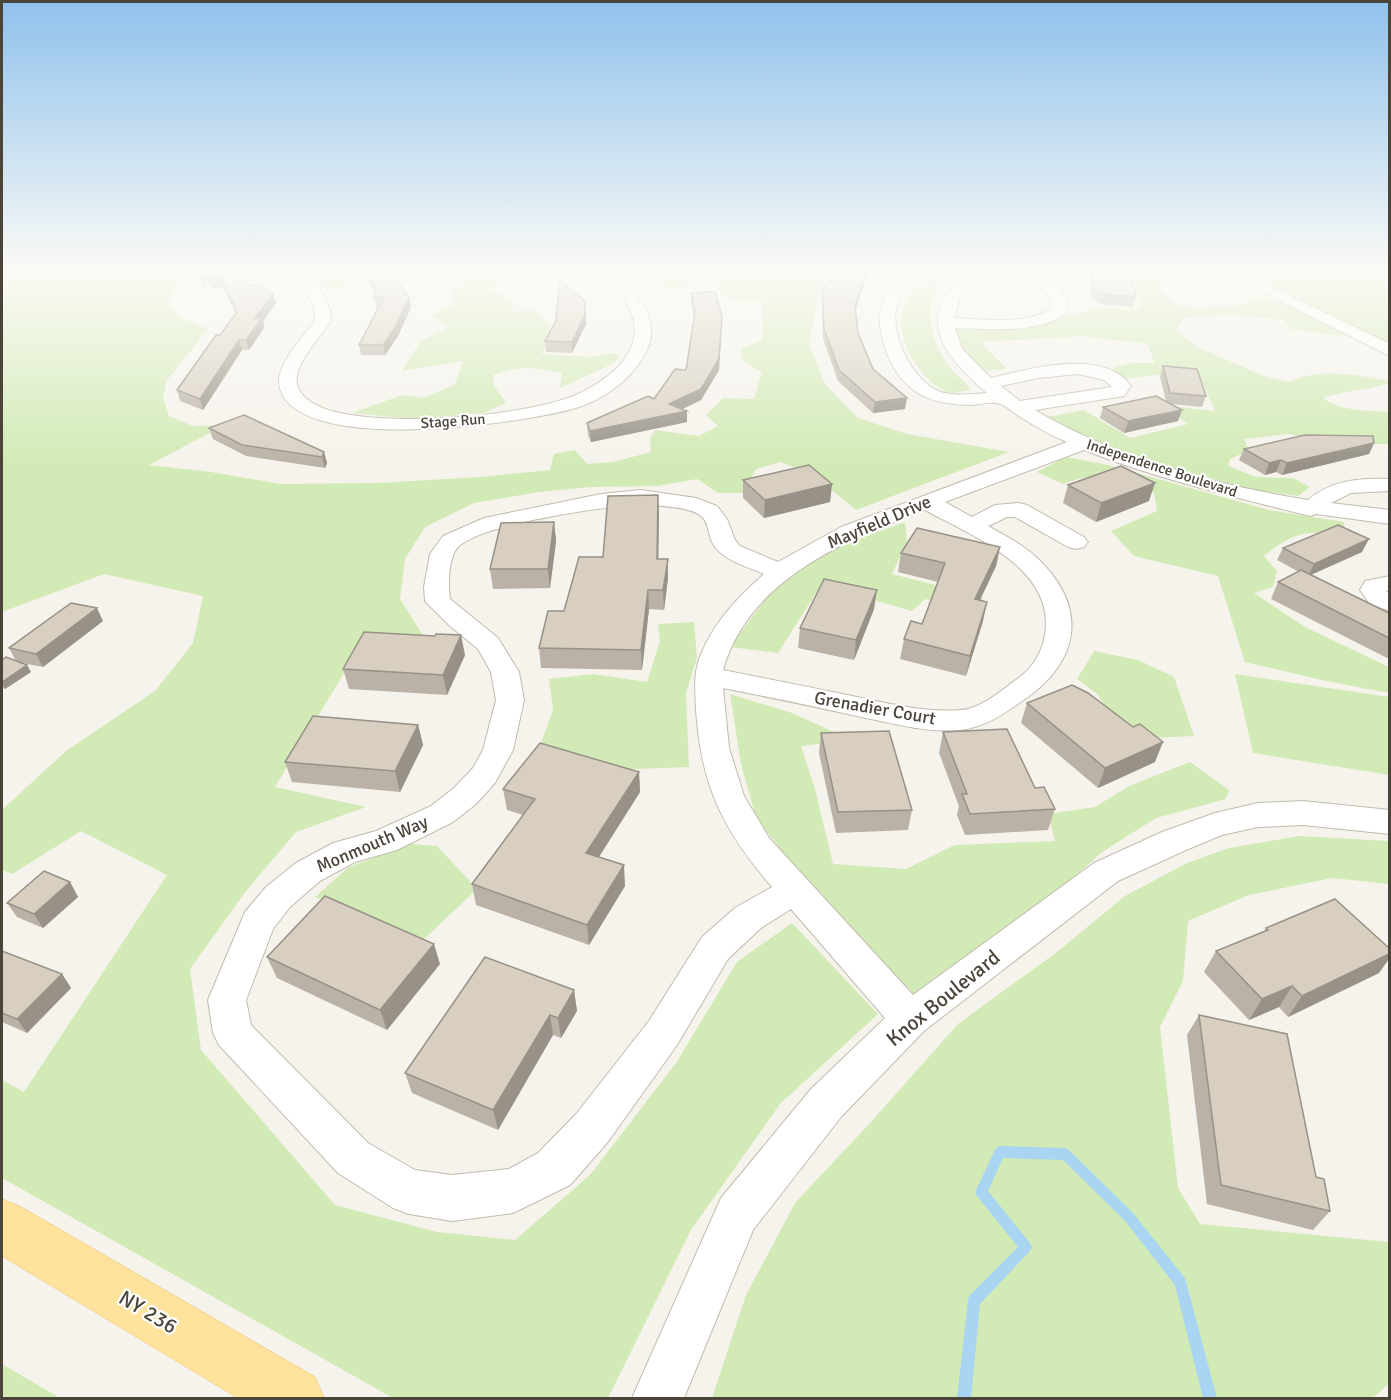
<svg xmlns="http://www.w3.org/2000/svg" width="1391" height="1400" font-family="Signika,sans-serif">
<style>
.green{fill:#d2eab5}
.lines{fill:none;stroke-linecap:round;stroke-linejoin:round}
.stream{fill:#a9d4f2;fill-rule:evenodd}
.minor-casing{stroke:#c2bbae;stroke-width:2}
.major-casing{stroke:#e6c16a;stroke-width:1}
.minor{fill:#fff;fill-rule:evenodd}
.major{fill:#ffe39c;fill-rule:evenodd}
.wall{fill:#bab2a6}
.shaded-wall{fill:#979187}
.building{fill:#d8cfc1;stroke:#979187;stroke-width:1.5}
.labels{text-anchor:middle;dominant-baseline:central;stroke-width:4.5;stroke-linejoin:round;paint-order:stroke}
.far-street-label{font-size:15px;fill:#4b4439;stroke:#fff}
.street-label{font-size:18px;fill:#4b4439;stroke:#fff}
.near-street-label{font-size:21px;fill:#4b4439;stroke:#fff}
</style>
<rect width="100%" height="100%" fill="#f6f3ec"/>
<g class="green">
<polygon points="17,270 132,272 180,282 168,303 181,318 208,329 167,380 163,397 169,416 193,426 225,425 149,465 211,472 281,484 379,483 480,477 550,470 554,454 575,450 587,464 613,462 651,452 650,438 655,430 699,436 718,426 706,415 723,398 754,399 762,372 743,361 741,349 762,340 763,300 732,300 714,284 665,289 641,270 831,270 820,286 809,344 825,384 858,418 907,434 1009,452 856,510 813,475 781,462 756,469 743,493 718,493 697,479 658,486 591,487 539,492 474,503 425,527 405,559 400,599 424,637 366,637 275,787 366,807 296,832 246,891 190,969 201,1050 335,1205 437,1232 515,1240 590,1175 676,1063 737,962 792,923 878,1014 780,1104 691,1230 608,1398 393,1398 2,1178 2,1080 24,1092 167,875 81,831 12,874 2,870 2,810 66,751 155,691 193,643 203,596 104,574 2,612 2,272"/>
<path d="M361,270H400L352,281L344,289L329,291L309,277C326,273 344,274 361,270Z"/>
<path d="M515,270H546L489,289L515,301L512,311H538L551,330L542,354L587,357L615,353L619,358L612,364L560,388L562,373C534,368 520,365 493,375L494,386L506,403L484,413L415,419L352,413L402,395L424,398L455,384L463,361L402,371L420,342L448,327L431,315L456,304L450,294L460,282Z"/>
<path d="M1112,270H1172L1158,277L1160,290L1175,304L1197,308L1234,306L1253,300L1278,301L1348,335C1328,337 1310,330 1290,329L1284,320L1233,315L1184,318L1176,329L1197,347L1261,375L1289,382C1320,367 1357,375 1389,381V383C1368,391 1344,390 1323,398C1341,412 1368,410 1389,412V444H1324L1289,434L1244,439L1249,451L1230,459L1228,466L1256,477L1293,478L1310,487L1298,496L1255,490L1163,466L1081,436L1048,417L1084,410L1130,438L1188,424L1160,405L1215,411L1201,379L1160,374L1126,379L1108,370L1130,363H1155L1147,344L1083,336L981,342L1007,369L979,371L962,351L954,328L1044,324L1095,308L1138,310L1142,295L1131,283Z"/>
<polygon points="1235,270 1389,270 1389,346"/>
<path d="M935,281L940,284C921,309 933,346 951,369C958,376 965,382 971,390C964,391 955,394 948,392C916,380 884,322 912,293C919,285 925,282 935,281Z"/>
<path d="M1066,457L1108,465L1269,510L1344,522V534C1305,531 1295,531 1264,556L1277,571L1273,587L1254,593L1305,627L1389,667V693L1326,681L1245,662L1218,576L1134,556L1111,531L1157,511L1154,493C1119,479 1100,469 1063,484L1037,472Z"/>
<polygon points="905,522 907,542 892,574 983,597 977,612 925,599 912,611 821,585 778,653 730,647 772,590 830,549"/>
<polygon points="694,622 697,658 686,693 689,767 609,770 563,755 541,743 553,710 549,679 593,674 647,682 660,641 658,624"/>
<polygon points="1094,651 1138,660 1174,677 1194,736 1153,738 1120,728 1097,694 1077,679"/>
<polygon points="1235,674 1389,697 1389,775 1253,753"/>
<polygon points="730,694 792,713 852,740 801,746 815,789 833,864 906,869 955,845 1055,841 1048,814 1095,807 1129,786 1190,762 1229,790 1226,799 1156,818 1102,852 1010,935 924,1006 806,881 756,818 741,764"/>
<polygon points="1299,836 1389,841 1389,884 1332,878 1249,895 1188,921 1183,981 1160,1027 1178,1188 1200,1224 1389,1242 1389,1383 1373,1398 712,1398 746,1295 795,1203 871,1122 958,1024 1057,952 1125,896 1187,863 1229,848"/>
<polygon points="411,844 437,846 477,889 423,940 315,897 349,867"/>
<polygon points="2,1364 60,1398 2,1398"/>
</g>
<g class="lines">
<polygon class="stream" points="1000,1146 1065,1148 1069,1150 1133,1213 1185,1278 1217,1398 1203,1398 1175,1285 1125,1221 1063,1160 1003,1158 988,1191 1030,1243 1032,1247 1030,1251 980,1304 971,1398 957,1398 968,1301 969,1296 1018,1247 977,1196 975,1192 996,1148"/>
<g class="minor-casing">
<g id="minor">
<path d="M276,270C281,270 286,269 291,270C312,274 332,300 331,321C321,336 293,365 297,384C299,394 309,402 318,406C370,430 517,417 571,397C589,390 606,379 620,365C632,351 639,333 632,315C626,295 605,285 588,278C582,276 576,275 572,270C601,270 630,281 645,308C654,325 653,343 642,359C628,381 606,397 582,406C533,423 287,459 279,383C277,364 304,336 315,321C317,289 293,290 276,270Z"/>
<path d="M973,270H990L961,295L954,318C984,319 1026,326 1052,308C1051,283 1020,279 1000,273L998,270C1022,270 1062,273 1067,303C1069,312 1063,316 1055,320C1025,333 987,329 955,328L962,349L991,378C1028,369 1104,347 1131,386L1124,396L1118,397L1035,410C1116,458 1215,485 1308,500C1332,480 1359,478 1390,479V491L1351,493L1331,503L1390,510V524L1316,514L1310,516C1235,497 1157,479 1084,450L945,502L972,517L995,505L1019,503L1027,505L1084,537L1088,542L1084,547L1076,549L1068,547L1015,517H1007L988,526C1008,537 1029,548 1044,565C1089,613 1076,664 1025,699C1005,713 986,727 960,730C925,733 891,723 857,716C812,706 768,697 723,688L729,748L744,796L769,838L913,995L1094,863L1162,832L1215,813L1258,803L1303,801L1390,810V834L1303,825L1258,827L1222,835L1186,850L1118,881L924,1031L841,1117L753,1230L684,1398H632L721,1198L811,1089L885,1018L791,909L761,928L728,959L677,1045L607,1143L570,1185L513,1213L452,1221L409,1214L393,1208L338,1173L219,1045L213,1033L208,1000L245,912L266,887L296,863L333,843L376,831L431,806L454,788L473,768L483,750L496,700L491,672L478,649L450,626L425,601L424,587L430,554L443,536L484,518L601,494L641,490L696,498L717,506L727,519L735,540L740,546L778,562L841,527L1067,442C1050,435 1034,426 1019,416C1013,413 1006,405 1000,404C992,401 980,404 972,405C930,405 902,393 886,351C881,335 876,317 883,302C898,267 936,273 967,274ZM937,281L957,282C914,324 952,363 987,393C971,394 950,397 936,390C906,375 877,310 910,287C917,281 928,281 937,281ZM1078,374L1104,380L1112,387L1020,401L1001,386L1038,378ZM641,504C657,506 689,506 701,516C709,522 708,534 712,542C721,560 746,566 764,574C739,596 715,621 702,652C693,671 695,690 696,710C701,786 723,830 772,887L735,908L702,937L649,1021L577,1113L538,1153L509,1169L452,1175L415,1170L368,1143L251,1025L246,1000L273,929L290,907L320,881L355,862L397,850L453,822L476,804L495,783L513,750L524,700L519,672L498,638L450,599C448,585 448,556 459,546C485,523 604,507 641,504ZM925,510C972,536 1056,568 1045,635C1042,652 1033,667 1020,677C1003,689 981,709 961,710C926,713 891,704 857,697C813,688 768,679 723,670C748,580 845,540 925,510Z"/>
<polygon points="1218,270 1237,270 1390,344 1390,356"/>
<polygon points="1390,576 1390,590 1386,591 1390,594 1390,611 1370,604 1360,590 1365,581"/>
</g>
</g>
<g class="major-casing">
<polygon id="major" points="2,1199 21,1207 315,1377 324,1398 238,1398 2,1256"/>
</g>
<use href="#minor" class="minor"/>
<use href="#major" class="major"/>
</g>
<g class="wall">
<polygon points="188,270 233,270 249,285 273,294 276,303 263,321 264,328 249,350 242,350 203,410 180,401 177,390 236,314 223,287 214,288 205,280 207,291"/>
<polygon points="359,270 388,270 411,307 398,336 385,355 361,355 359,345 379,307 376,307 374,297 375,293"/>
<polygon points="1089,270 1120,270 1136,297 1133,307 1100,304 1092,298"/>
<polygon points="866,279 855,311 858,333 873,369 905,409 873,413 838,381 823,339 822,299 822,289"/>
<polygon points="691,293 722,317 721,326 719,370 701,400 682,409 687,411 687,422 591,442 588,435 587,423 654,399 686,370 694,318 691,302"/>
<polygon points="586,311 586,324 572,353 546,352 545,341"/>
<polygon points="1163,366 1206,396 1202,407 1171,404 1178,421 1124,433 1100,418 1103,407 1166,401 1160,377"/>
<polygon points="209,428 324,452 327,463 325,468 246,456 213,439"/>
<polygon points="1374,443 1369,454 1282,475 1276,472 1265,475 1239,460 1244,449"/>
<polygon points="743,480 832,484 830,502 764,518 743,498"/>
<polygon points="1068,485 1149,501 1096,522 1063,503"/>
<polygon points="659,513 658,559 668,578 664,610 649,609 642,670 541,668 539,648 603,557"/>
<polygon points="554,522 556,541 550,588 493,589 490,569"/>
<polygon points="1000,547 996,566 980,600 983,621 966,676 900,659 904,639 922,624 938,582 898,572 901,553"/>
<polygon points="1283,548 1362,552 1311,575 1389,613 1389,659 1271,599 1278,582 1299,572 1277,560"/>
<polygon points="874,609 854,660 798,648 800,628"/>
<polygon points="103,621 43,667 17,662 31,672 5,689 2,687 2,660 16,661 9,648"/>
<polygon points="465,655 447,695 349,689 343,669"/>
<polygon points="1027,703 1155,762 1098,788 1021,723"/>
<polygon points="418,725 423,745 400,792 292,782 285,762"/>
<polygon points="943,732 1035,788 1055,809 1048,830 965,835 957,815 959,806 939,753"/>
<polygon points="821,733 912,810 908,830 836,833 819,753"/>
<polygon points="639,772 640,792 599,857 625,886 589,945 476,905 472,884 523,815 507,810 503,789"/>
<polygon points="70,882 78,897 43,928 17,917 7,903"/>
<polygon points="1266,928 1379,973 1288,1017 1279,1007 1249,1020 1204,972 1216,951 1264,931"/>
<polygon points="2,951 62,974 71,988 27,1033 2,1022"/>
<polygon points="267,957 440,964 387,1030 277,978"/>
<polygon points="574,990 577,1011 561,1038 553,1035 498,1130 412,1093 405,1073"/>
<polygon points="1199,1015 1330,1211 1313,1230 1207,1204 1187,1035"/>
</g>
<g class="shaded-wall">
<polygon points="867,270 873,270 866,279 854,315 855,306"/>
<polygon points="221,277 223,287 214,288 212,279"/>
<polygon points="273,294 276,303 263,321 264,328 249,350 246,340 255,318"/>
<polygon points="409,297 411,307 398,336 385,355 383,345"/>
<polygon points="585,301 586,324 572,353 572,342"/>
<polygon points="722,317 719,370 701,400 672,414 687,411 687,422 591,442 590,431 669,404"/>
<polygon points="239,340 242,350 203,410 200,399"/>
<polygon points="907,398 905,409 873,413 875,402"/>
<polygon points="1182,410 1178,421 1124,433 1128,421"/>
<polygon points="1374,443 1369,454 1282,475 1287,463"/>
<polygon points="324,452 327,463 325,468 322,457"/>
<polygon points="1281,460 1276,472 1265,475 1269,463"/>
<polygon points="1155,483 1149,501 1096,522 1101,503"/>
<polygon points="832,484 830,502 764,518 765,500"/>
<polygon points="658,495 659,513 658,578 657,559"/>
<polygon points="554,522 556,541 550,588 548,569"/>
<polygon points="1369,539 1362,552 1308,576 1314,564"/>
<polygon points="1000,547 996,566 971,619 975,599"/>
<polygon points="668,559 668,578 664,610 663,590"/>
<polygon points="648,590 649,609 642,670 641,650"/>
<polygon points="877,590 874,609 854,660 856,640"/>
<polygon points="987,602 983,621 966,676 970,656"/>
<polygon points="97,608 103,621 43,667 36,654"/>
<polygon points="461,635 465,655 447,695 443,675"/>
<polygon points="27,665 31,672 5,689 2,682"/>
<polygon points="418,725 423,745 400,792 395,771"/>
<polygon points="1163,742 1155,762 1098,788 1105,768"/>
<polygon points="639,772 640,792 588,874 586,853"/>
<polygon points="624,865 625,886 589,945 587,925"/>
<polygon points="70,882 78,897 43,928 34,914"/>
<polygon points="434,944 440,964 387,1030 380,1010"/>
<polygon points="1389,954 1389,959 1379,973 1288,1017 1302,996"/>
<polygon points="62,974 71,988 27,1033 17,1019"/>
<polygon points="1292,986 1279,1007 1249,1020 1262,999"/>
<polygon points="574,990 577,1011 561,1038 558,1018"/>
<polygon points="550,1015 553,1035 498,1130 493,1110"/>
</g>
<g class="building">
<polygon points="194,270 233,270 249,285 258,286 259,284 273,294 255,318 262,318 246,340 239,340 200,399 177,390 216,335 220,335 237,312 221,277 212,279 202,271 204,282"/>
<polygon points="364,270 388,270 409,297 396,326 383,345 359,345 384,297 374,297 376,288"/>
<polygon points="837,270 867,270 855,306 858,333 873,369 907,398 875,402 839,370 824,329 822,289 834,276"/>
<polygon points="1092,270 1120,270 1132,278 1136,297 1103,294 1094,289"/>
<polygon points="560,281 585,301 585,314 572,342 545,341 556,321"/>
<polygon points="715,292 722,317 719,359 701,389 669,404 687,411 590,431 587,423 648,396 654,399 675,369 686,370 695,312 691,293"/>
<polygon points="1163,366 1197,369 1206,396 1170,393"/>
<polygon points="1156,396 1182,410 1128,421 1103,407"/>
<polygon points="244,415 324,452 322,457 242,445 209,428"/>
<polygon points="1305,435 1373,436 1374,443 1287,463 1281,460 1269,463 1244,449"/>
<polygon points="809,465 832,484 765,500 743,480"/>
<polygon points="1121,466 1155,483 1101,503 1068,485"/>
<polygon points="658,495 657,559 668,559 663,590 648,590 641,650 539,648 548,611 564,611 579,557 603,557 608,496"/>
<polygon points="554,522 548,569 490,569 501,523"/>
<polygon points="1338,525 1369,539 1314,564 1283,548"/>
<polygon points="917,528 1000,547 975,599 987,602 970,656 904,639 911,621 922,624 945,563 901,553"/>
<polygon points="1301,570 1389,613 1389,638 1278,582"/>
<polygon points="824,579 877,590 856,640 800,628"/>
<polygon points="71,603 97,608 36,654 9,648"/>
<polygon points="364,632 435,636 436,634 461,635 443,675 343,669"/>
<polygon points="6,657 27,665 2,682 2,660"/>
<polygon points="1072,685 1088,693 1133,727 1140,724 1163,742 1105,768 1027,703"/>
<polygon points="313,716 418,725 395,771 285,762"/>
<polygon points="1007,729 1035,788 1044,787 1055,809 970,814 962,794 967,794 943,732"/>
<polygon points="889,731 912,810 838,812 821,733"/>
<polygon points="540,743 639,772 586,853 624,865 587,925 472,884 535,799 503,789"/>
<polygon points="44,871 70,882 34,914 7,903"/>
<polygon points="325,896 434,944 380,1010 267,957"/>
<polygon points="1335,899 1389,948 1389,954 1302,996 1292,986 1262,999 1216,951 1268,930 1266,928"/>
<polygon points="2,951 62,974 17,1019 2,1013"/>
<polygon points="485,957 574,990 558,1018 550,1015 493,1110 405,1073"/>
<polygon points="1199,1015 1287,1034 1316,1177 1324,1179 1330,1211 1221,1185"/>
</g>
<linearGradient id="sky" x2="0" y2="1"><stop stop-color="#8fc1ec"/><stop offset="0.58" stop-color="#fbfaf6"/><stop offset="1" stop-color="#fbfaf6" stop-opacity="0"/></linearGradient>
<rect width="1391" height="466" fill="url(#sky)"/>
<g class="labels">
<g class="far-street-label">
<text transform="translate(453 421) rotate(-4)">Stage Run</text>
<text transform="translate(1162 468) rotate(18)">Independence Boulevard</text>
</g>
<g class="street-label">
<text transform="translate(879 522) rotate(-23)">Mayfield Drive</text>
<text transform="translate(875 708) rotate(10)">Grenadier Court</text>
<text transform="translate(372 844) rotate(-23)">Monmouth Way</text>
</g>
<g class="near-street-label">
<text transform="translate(943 998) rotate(-39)">Knox Boulevard</text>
<text transform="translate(148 1312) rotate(31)">NY 236</text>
</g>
</g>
<rect width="1391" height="1400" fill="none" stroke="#4b4439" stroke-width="6"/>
</svg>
